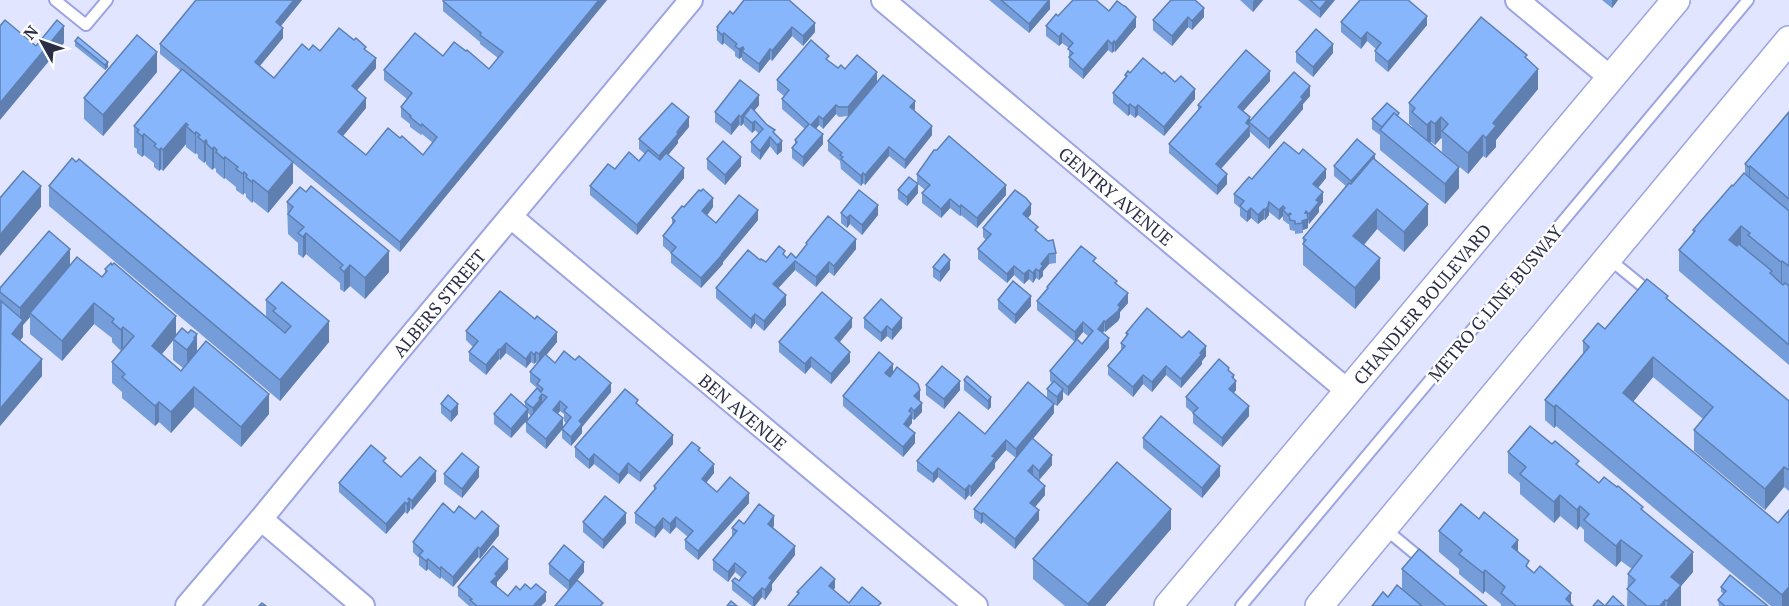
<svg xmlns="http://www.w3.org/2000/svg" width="1789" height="606" font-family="'PT Serif',serif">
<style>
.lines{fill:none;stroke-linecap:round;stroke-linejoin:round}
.service-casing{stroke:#9ca4e1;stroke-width:14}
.minor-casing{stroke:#9ca4e1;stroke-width:26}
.tertiary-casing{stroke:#9ca4e1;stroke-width:30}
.service{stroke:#fff;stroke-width:10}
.minor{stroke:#fff;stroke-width:22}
.tertiary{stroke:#fff;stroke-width:27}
.wall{fill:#749dd9;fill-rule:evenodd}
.shaded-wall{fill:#5e7fb0}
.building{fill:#87b6fc;stroke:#5e7fb0;stroke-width:1.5}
.labels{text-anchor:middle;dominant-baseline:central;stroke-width:4.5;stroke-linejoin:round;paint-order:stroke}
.street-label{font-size:18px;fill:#2a2d46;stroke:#fff}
</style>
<rect width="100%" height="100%" fill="#e1e5ff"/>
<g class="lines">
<g class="service-casing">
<g id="service">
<polyline points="55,0 86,25 107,0"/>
<polyline points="1608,258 1652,294"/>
<polyline points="1384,528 1425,562"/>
<polyline points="1241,606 1748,0"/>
</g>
</g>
<g class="minor-casing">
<g id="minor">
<polyline points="883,0 1349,392"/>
<polyline points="1517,0 1611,78"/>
<polyline points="511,217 976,606"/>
<polyline points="261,519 363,606"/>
<polyline points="187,606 261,519 395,355 691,0"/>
</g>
</g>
<g class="tertiary-casing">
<g id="tertiary">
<polyline points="1168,606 1676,0"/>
<polyline points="1319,606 1789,40"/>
</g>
</g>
<use href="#service" class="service"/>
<use href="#minor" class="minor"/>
<use href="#tertiary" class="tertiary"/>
</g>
<g class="wall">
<polygon points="196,0 302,0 281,26 283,38 259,66 274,78 309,50 320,51 366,50 376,68 357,90 366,108 343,136 366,155 423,155 433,143 422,134 421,135 410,127 410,124 401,117 401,107 407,99 384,80 384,70 443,56 489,69 498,58 480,44 480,42 443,11 443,1 444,0 607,0 400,252 293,163 293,183 268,213 253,201 252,203 246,197 246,194 244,193 243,195 236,190 236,187 225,178 224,179 216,172 216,169 214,168 212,170 206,164 206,161 204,163 198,158 198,155 196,153 195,154 186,147 186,144 163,171 161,169 159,171 154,167 154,163 144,155 142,157 137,153 137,149 134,147 134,126 181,71 160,54 160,44"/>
<polygon points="989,0 1050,0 1050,9 1029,33"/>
<polygon points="1240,0 1263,0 1253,12"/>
<polygon points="1298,0 1335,0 1320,18"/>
<polygon points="1602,0 1618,0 1612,8"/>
<polygon points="1204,8 1204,17 1192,30 1188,27 1172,46 1153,30 1153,20"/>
<polygon points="733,14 815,32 803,46 792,36 772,61 770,59 759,73 742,60 742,57 739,59 735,56 735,52 724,43 722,45 717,40 717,27"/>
<polygon points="1058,16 1136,27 1115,52 1114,51 1112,53 1108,50 1083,79 1069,67 1069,48 1062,43 1059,46 1046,36 1046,26"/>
<polygon points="1341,22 1427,25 1388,72 1375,61 1375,51 1376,49 1367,41 1361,49 1341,32"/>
<polygon points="75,41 108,67 105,70 75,46"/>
<polygon points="1296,52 1333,53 1313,77 1296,62"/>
<polygon points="1527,59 1538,89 1496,140 1496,147 1486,158 1483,156 1468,174 1442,152 1442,139 1441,138 1435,145 1431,142 1430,143 1459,188 1445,204 1380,150 1380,135 1372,129 1372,119 1399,118 1412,128 1412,126 1409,124 1409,103"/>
<polygon points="829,61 838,68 845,69 877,82 848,116 839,117 836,114 823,129 819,125 816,129 823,144 803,167 792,158 792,148 795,144 795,140 805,129 782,109 782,99 784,96 777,90 777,80"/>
<polygon points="157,72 103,136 84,119 84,98"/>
<polygon points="1130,73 1162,74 1195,99 1164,136 1138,115 1135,118 1130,114 1128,116 1113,103 1113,93 1125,79 1125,75"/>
<polygon points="1270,81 1243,111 1250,121 1310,96 1303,104 1303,109 1269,149 1250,132 1250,136 1221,169 1227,184 1217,195 1169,153 1169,144 1198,110 1198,105"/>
<polygon points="759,105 754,111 775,134 782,151 777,155 770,146 760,160 751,152 751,142 759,134 755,130 752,133 744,125 744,123 741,126 739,125 731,135 715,122 715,112"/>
<polygon points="915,111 932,135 905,169 889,156 865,185 863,183 861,186 841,169 840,161 828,151 828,141"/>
<polygon points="1789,112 1789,365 1679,271 1679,250 1693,233 1693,230 1745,174 1745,164"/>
<polygon points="689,127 678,140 678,143 668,155 684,178 637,235 590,195 590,186 615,169 639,161 645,154 639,149 639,139"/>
<polygon points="707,159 741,166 725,185 707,169"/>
<polygon points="1375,159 1428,225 1404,252 1377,229 1364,245 1380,279 1355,309 1303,265 1303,238 1346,186 1334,176 1334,166"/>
<polygon points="917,174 1006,195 977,228 961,215 960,216 950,208 941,218 922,203 922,193 925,190 918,184 918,193 907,206 898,199 898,190 917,183"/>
<polygon points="1326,178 1318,188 1323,202 1319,207 1319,212 1309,224 1308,222 1308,228 1303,230 1303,233 1295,234 1295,231 1290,230 1289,224 1288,224 1283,220 1283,216 1279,220 1269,212 1269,215 1265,220 1264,219 1258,224 1251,218 1247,222 1240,216 1240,208 1234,203 1234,194 1252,179"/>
<polygon points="49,186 266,317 266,300 329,342 280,401 49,206"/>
<polygon points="287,202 389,272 365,299 350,286 344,292 340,289 340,283 306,254 303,258 298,254 298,243 288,234"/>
<polygon points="684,207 713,207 707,216 716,223 758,220 723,262 723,264 701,288 671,263 671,253 663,246 663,236 672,225 672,218"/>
<polygon points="841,213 878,215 862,235 850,224 847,228 841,223"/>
<polygon points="1031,214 1028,218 1038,233 1056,253 1056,263 1049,264 1043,271 1043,276 1039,280 1036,278 1033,283 1029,279 1024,284 1014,275 1007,283 978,259 978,249 986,240 983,237 983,228"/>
<polygon points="806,243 856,249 834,276 829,272 816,287 795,270 778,288 786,305 764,331 755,323 751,329 716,298 716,288 760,260 766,262 785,256 787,258 796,258 806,246"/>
<path d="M1096,263L1117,284L1128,303L1120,312V317L1118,321L1105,332L1104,331L1103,333L1109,348L1068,396L1063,392V399L1057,406L1054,404V413L1033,439L1052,465L1039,480L1045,495L1035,507L1039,520L1015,549L983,522L981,524L974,518V509L1016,458L1006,450L995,463V468L971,497L969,495L965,500L938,477L933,483L917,471V461L985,434L1047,398V389L1052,383L1050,381V371L1075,342L1037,310V301L1047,289V287ZM1083,332L1088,336L1082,344L1077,339Z"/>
<path d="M70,265L102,277L105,273V269L176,336L269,414L241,447L194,407L171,433L159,422L155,426L122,398V392L112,383V362L124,348H123L121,351L112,342V338L94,324L62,361L30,334V317L23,325V337L20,340L42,376L0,426V288ZM173,340V360L183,368L181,371L162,354Z"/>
<polygon points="933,267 950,269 940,282 933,277"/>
<polygon points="1668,299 1789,401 1789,491 1784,487 1765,510 1694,451 1694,430 1703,419 1653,377 1633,402 1778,523 1789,606 1771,606 1556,426 1554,428 1545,420 1545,400 1583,354 1583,341 1605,329"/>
<polygon points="998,300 1031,306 1015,324 998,309"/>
<polygon points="864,318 902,328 892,340 887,336 881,342 864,328"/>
<polygon points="852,327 839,342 850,362 831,384 811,367 805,374 779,352 779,342"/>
<path d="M466,331L557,342L546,355L555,363L611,392L582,427V433L571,446L562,438V430L546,449L526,432V422L531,416L528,413V419L511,438L494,424V414L525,407V402L537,388L530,382V372L537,363L536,362L534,364L531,362L526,368L506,353L500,360L499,359L486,375L469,361V352L473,347L466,340ZM560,411L564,414V421L566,423L563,427L558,414Z"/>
<polygon points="1126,333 1182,338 1206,356 1202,361 1202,364 1181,388 1166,375 1152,392 1143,384 1133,397 1108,375 1108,366 1121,351 1121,343 1126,336"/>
<polygon points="1229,371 1234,379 1236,390 1234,393 1249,416 1222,447 1193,423 1193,413 1186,407 1186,397"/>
<polygon points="893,373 920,400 922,412 914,420 912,419 912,423 908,428 915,443 903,457 843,406 843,396"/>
<polygon points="964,380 991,397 991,407 988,410 964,390"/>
<polygon points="926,385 960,390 944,409 926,395"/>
<polygon points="441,404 458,414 451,422 441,413"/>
<polygon points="638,405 673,444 640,482 628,473 619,484 594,464 589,469 575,457 575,447"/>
<polygon points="1143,438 1220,476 1202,498 1143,448"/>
<polygon points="700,451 714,473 706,483 717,492 749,503 698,560 685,549 685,540 688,537 676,527 670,534 663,528 655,538 635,523 635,513 654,490 654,486"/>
<polygon points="1508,452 1579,466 1599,483 1643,510 1693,572 1681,586 1681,606 1627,606 1628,574 1632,569 1621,561 1616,567 1584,541 1584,530 1580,526 1577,530 1560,516 1554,523 1520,494 1520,483 1508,473"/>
<polygon points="386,463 401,477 436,481 412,510 410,508 410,510 407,514 405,512 386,534 339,492 339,483"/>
<polygon points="444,474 479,477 462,498 444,484"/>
<polygon points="454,513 475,519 499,535 480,559 478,557 453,587 441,577 440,579 428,569 426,571 419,565 419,558 413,552 413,542"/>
<polygon points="583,522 626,523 603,549 583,532"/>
<polygon points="744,524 774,526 773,527 795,555 772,584 772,590 765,600 762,597 755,606 752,606 732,590 732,581 739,581 742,578 735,572 728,582 713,570 713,560 732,537 732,528"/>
<polygon points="1171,529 1105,606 1065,606 1033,579 1033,559"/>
<polygon points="1439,531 1518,552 1529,569 1573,606 1501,606 1501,604 1485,591 1483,594 1459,574 1459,569 1439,552"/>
<polygon points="549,564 584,572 577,580 603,606 568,590 549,574"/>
<polygon points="508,569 497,582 496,586 508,596 520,590 546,601 541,606 469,606 458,596 458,587"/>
<polygon points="1402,569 1487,606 1372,606 1402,590"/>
<polygon points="1721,587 1768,606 1719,606 1718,600 1724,594 1721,592"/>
</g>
<g class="shaded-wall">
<polygon points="294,0 302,0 276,32 276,22"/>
<polygon points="599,0 607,0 400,252 400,242"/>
<polygon points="1050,0 1050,9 1029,33 1029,24"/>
<polygon points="1254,0 1263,0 1253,12 1253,2"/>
<polygon points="1327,0 1335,0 1320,18 1320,9"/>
<polygon points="1612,0 1618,0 1612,8"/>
<polygon points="1204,8 1204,17 1192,30 1192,21"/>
<polygon points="1427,16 1427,25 1388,72 1388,62"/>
<polygon points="1136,17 1136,27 1115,52 1115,43"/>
<polygon points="1188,17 1188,27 1172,46 1172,36"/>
<polygon points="815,23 815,32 803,46 803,36"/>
<polygon points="64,26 64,43 0,120 0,103"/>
<polygon points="792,27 792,36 772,61 772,51"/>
<polygon points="283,28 283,38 255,72 255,62"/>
<polygon points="1367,32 1367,41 1361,49 1361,39"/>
<polygon points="724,33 724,43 722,45 722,35"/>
<polygon points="1062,33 1062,43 1059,46 1059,37"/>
<polygon points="1108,40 1108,50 1083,79 1083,70"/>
<polygon points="1114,41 1114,51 1112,53 1112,44"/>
<polygon points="1333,44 1333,53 1313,77 1313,67"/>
<polygon points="743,47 742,57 739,59 739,49"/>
<polygon points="770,49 770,59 759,73 759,64"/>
<polygon points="157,52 157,72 103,136 103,115"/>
<polygon points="376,58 376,68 352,96 352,86"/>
<polygon points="108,62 108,67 105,70 105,65"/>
<polygon points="1538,69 1538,89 1496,140 1496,147 1486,158 1486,138 1493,123"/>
<polygon points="1270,71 1270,81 1238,117 1238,107"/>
<polygon points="877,72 877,82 848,116 848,107"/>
<polygon points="1310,86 1310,96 1303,104 1303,109 1269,149 1269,139"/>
<polygon points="1195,89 1195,99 1164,136 1164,127"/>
<polygon points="759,95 759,105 747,119 744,116 744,123 741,126 741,117"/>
<polygon points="366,98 366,108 338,142 338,132"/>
<polygon points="915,101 915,110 910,107"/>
<polygon points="1130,104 1130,114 1128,116 1128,106"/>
<polygon points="836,105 836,114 823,129 823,119"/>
<polygon points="1138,105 1138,115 1135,118 1135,108"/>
<polygon points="739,115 739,125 731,135 731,125"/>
<polygon points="819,116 819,125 811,135 811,125"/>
<polygon points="689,117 689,127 678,140 678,143 659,166 659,156 677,132"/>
<polygon points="1250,117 1250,123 1249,122 1250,136 1216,174 1216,164 1246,123"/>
<polygon points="1441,117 1441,138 1435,145 1435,124"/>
<polygon points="755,121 755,130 752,133 752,123"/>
<polygon points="1431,121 1431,142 1427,146 1427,125"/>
<polygon points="186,123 186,144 163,171 163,150"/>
<polygon points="932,126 932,135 905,169 905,160"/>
<polygon points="196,132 196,153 195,154 195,134"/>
<polygon points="144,134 144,155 142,157 142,136"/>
<polygon points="823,134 823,144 803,167 803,157"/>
<polygon points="1483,135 1483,156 1468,174 1468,153"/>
<polygon points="770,137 770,146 760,160 760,151"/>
<polygon points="206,140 206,161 204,163 204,142"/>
<polygon points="782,141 782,151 777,155 777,145"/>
<polygon points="214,147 214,168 212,170 212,149"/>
<polygon points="889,147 889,156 865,185 865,175"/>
<polygon points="161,148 161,169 159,171 159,150"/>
<polygon points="1375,154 1375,164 1351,191 1351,181"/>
<polygon points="225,157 225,178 224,179 224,159"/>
<polygon points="741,157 741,166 725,185 725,175"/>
<polygon points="293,162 293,183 268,213 268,192"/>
<polygon points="1750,166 1750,186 1749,188 1749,167"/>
<polygon points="1459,167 1459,188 1445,204 1445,184"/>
<polygon points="684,168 684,178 637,235 637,225"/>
<polygon points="1326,169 1326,178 1313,194 1313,184"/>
<polygon points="244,172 244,193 243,195 243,174"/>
<polygon points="863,173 863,183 861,186 861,176"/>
<polygon points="1227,174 1227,184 1217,195 1217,186"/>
<polygon points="253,180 253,201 252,203 252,182"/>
<polygon points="918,184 918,193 907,206 907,197"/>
<polygon points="1006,185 1006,195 977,228 977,218"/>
<polygon points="41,186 41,207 0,256 0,235"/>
<polygon points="1323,192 1323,202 1319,207 1319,212 1309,224 1309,214 1316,200"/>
<polygon points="713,198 713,207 702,221 702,211"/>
<polygon points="950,199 950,208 941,218 941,209"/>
<polygon points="1269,202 1269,215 1265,220 1265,210"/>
<polygon points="1031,204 1031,214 1023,224 1023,214"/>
<polygon points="1428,204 1428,225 1404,252 1404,232"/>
<polygon points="878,205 878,215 862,235 862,225"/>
<polygon points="961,205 961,215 960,216 960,207"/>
<polygon points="1283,206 1283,216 1279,220 1279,210"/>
<polygon points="1251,208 1251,218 1247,222 1247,212"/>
<polygon points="1264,209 1264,219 1258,224 1258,215"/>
<polygon points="1377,209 1377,229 1353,257 1353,236"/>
<polygon points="758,210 758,220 723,262 723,264 701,288 701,278"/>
<polygon points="1306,211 1306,219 1308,219 1308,228 1303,230 1302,221"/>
<polygon points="850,215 850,224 847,228 847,218"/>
<polygon points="1741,226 1741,246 1729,260 1729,240"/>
<polygon points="306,233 306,254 303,258 303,237"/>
<polygon points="856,239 856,249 834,276 834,266"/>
<polygon points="70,249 70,269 30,313 30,317 23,325 23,337 12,350 12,334 20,324 20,308"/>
<polygon points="389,251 389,272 365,299 365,278"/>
<polygon points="1049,254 1049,264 1043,271 1043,276 1039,280 1039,271 1041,264"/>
<polygon points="1380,258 1380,279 1355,309 1355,288"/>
<polygon points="950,260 950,269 940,282 940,272"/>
<polygon points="795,261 795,270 773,294 773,284"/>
<polygon points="1782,261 1782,281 1781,283 1781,262"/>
<polygon points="829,262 829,272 816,287 816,277"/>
<polygon points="350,265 350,286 344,292 344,272"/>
<polygon points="1014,266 1014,275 1007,283 1007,274"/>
<polygon points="1036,269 1036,278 1033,283 1033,273"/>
<polygon points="1029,270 1029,279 1024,284 1024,274"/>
<polygon points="1128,293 1128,303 1120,312 1120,317 1118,321 1105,332 1105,322"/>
<polygon points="786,295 786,305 764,331 764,321"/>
<polygon points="1031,296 1031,306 1015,324 1015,315"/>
<polygon points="94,303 94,324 62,361 62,341"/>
<polygon points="755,314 755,323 751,329 751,319"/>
<polygon points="176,316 176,337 152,366 152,346"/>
<polygon points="852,318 852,327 835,348 835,338"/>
<polygon points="902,318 902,328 892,340 892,330"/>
<polygon points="329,321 329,342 280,401 280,380"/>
<polygon points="1104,321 1104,331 1098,338 1098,329"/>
<polygon points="1083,322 1083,332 1075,342 1075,332"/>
<polygon points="887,326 887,336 881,342 881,333"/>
<polygon points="123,327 123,348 121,351 121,330"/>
<polygon points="557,332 557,342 539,364 539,354"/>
<polygon points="197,334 197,355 187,371 187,350"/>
<polygon points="1109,338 1109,348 1068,396 1068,387"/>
<polygon points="506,343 506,353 500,360 500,350"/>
<polygon points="1206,346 1206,356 1202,361 1202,364 1181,388 1181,379"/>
<polygon points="499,349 499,359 486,375 486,365"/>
<polygon points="531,352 531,362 526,368 526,359"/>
<polygon points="536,352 536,362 534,364 534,355"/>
<polygon points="850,352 850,362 831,384 831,374"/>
<polygon points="811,357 811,367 805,374 805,364"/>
<polygon points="1653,357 1653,377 1623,414 1623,393"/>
<polygon points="42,359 42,376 0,426 0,409"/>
<polygon points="893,364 893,373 885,383 885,373"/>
<polygon points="1166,366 1166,375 1152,392 1152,382"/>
<polygon points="1143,375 1143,384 1133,397 1133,387"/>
<polygon points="1234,375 1234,383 1236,381 1236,390 1229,398 1229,389 1232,377"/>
<polygon points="960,381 960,390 944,409 944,399"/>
<polygon points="611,383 611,392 582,427 582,433 571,446 571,437 579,421"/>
<polygon points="194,387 194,407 171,433 171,412"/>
<polygon points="1063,389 1063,399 1057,406 1057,397"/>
<polygon points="920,390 920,400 914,406 914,396"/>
<polygon points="269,394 269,414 241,447 241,427"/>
<polygon points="542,394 542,403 533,418 533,408 539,398"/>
<polygon points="991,397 991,407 988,410 988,401"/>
<polygon points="560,401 560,411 553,419 553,410"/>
<polygon points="159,402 159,422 155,426 155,406"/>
<polygon points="922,403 922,412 914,420 914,411"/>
<polygon points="458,404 458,414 451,422 451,412"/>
<polygon points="1054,404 1054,413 1016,459 1016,449"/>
<polygon points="1556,405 1556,426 1554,428 1554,407"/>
<polygon points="1249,406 1249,416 1222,447 1222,438"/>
<polygon points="911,408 911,415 912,413 912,423 904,433 904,424"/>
<polygon points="528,409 528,419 511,438 511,429"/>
<polygon points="563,418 563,428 546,449 546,439"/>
<polygon points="915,433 915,443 903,457 903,447"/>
<polygon points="673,435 673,444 640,482 640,473"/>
<polygon points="1006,440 1006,450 995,463 995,468 971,497 971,487 992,456"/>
<polygon points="594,454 594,464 589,469 589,460"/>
<polygon points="1052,455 1052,465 1039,480 1039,471"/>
<polygon points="628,463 628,473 619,484 619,475"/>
<polygon points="714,464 714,473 702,488 702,479"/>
<polygon points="1033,465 1033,475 1028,471"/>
<polygon points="1220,466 1220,476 1202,498 1202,488"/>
<polygon points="479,467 479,477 462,498 462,489"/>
<polygon points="1784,467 1784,487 1765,510 1765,489"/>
<polygon points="938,468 938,477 933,483 933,474"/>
<polygon points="436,471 436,481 412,510 412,501"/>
<polygon points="969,485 969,495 965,500 965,490"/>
<polygon points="1045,486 1045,495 1030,513 1030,503"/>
<polygon points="749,493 749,503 698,560 698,551"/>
<polygon points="1560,495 1560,516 1554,523 1554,502"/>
<polygon points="409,498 409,502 410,500 410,510 407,514 407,504"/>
<polygon points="405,502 405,512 386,534 386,524"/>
<polygon points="1580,506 1580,526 1577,530 1577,510"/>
<polygon points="1171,509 1171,529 1105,606 1088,606 1088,604"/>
<polygon points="1039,510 1039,520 1015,549 1015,539"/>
<polygon points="626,513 626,523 603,549 603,540"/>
<polygon points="983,513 983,522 981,524 981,514"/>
<polygon points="774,516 774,526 768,533 768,524"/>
<polygon points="676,517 676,527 670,534 670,524"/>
<polygon points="663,518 663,528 655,538 655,528"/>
<polygon points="499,526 499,535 480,559 480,549"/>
<polygon points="1518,540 1518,561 1512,547"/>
<polygon points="1621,540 1621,561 1616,567 1616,546"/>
<polygon points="795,546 795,555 772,584 772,590 765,600 765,590 769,578"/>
<polygon points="478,547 478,557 453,587 453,577"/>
<polygon points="1693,552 1693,572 1681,586 1681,606 1667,606 1671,577"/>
<polygon points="428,559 428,569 426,571 426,561"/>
<polygon points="508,559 508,569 497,582 497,586 491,592 491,582 495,574"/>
<polygon points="584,562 584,572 569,590 569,581"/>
<polygon points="735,563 735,572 728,582 728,572"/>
<polygon points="441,567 441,577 440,579 440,569"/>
<polygon points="1485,570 1485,591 1483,594 1483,573"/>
<polygon points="835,579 835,588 829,596 829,586"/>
<polygon points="1789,587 1789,606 1782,606 1782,595"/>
<polygon points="762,588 762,597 755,606 753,606 753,598"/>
<polygon points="546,592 546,601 541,606 534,606"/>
<polygon points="1571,593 1571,606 1566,599"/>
<polygon points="1665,600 1665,606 1660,606"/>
</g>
<g class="building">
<polygon points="196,0 294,0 276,22 283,28 255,62 274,78 302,44 309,50 313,45 320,51 339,28 354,40 356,38 366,47 364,49 376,58 352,86 366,98 338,132 366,155 388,128 400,138 402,136 423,155 437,137 422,124 421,126 410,117 411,116 401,107 412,93 384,70 415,33 443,56 454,42 466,51 467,50 489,69 503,52 480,35 481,33 443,1 444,0 599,0 400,242 160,44"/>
<polygon points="744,0 789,0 815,23 803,36 792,27 772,51 770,49 759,64 742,51 744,49 743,47 739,49 735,46 737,44 724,33 722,35 717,30 718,28 717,27 730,11 733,14"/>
<polygon points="1001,0 1049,0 1029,24"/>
<polygon points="1073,0 1096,0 1109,11 1117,1 1124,6 1125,6 1136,17 1115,43 1114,41 1112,44 1108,40 1083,70 1069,57 1073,53 1068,49 1073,43 1062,33 1059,37 1046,26 1056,14 1058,16"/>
<polygon points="1171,0 1195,0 1204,8 1192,21 1188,17 1172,36 1153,20"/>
<polygon points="1310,0 1327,0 1320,9"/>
<polygon points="1360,0 1408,0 1427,16 1388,62 1375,51 1381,43 1367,32 1361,39 1341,22"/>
<polygon points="1481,17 1527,55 1525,57 1538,69 1493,123 1496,126 1486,138 1483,135 1468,153 1442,131 1448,124 1441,117 1435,124 1431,121 1427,125 1412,112 1415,108 1409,103"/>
<polygon points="5,20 36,46 57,20 64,26 0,103 0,26"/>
<polygon points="1316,29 1333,44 1313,67 1296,52"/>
<polygon points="137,35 157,52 103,115 84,98"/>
<polygon points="78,37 108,62 105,65 75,41"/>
<polygon points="811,40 829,56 826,59 838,68 841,65 845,69 857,55 877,72 848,107 839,107 836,105 823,119 819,116 811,125 823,134 803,157 792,148 797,142 795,140 809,124 782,99 789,90 777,80"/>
<polygon points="1246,50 1270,71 1238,107 1250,117 1246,123 1250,126 1216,164 1227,174 1217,186 1169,144 1201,107 1198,105"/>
<polygon points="1143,58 1162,74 1164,72 1175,82 1181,76 1195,89 1164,127 1138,105 1135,108 1130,104 1128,106 1113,93 1127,76 1125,75 1128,71 1130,73"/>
<polygon points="182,69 293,162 268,192 253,180 252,182 246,177 247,175 244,172 243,174 236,169 238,167 225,157 224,159 216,152 217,150 214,147 212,149 206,143 207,142 206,140 204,142 198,137 200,135 196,132 195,134 186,126 188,125 186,123 163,150 161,148 159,150 154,146 156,144 144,134 142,136 137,132 139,130 134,126"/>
<polygon points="1294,72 1310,86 1301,97 1303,99 1269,139 1249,122"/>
<polygon points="883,75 915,101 910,107 932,126 905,160 889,147 865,175 863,173 861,176 841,159 843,157 840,155 842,153 828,141"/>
<polygon points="740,80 759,95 741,117 739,115 731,125 715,112"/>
<polygon points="672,103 689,117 677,132 678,134 659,156 639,139"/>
<polygon points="1387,103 1399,113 1397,116 1394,113 1382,127 1372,119"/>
<polygon points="751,107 767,125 775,130 773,132 782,141 777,145 770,137 760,151 751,142 763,129 755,121 752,123 744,116"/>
<polygon points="1789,112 1789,199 1750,166 1749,167 1745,164"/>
<polygon points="1394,113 1459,167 1445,184 1380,130"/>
<polygon points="949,136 1006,185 977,218 961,205 960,207 950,199 941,209 922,193 930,185 917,174 934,150 937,150"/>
<polygon points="1357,139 1375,154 1351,181 1334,166"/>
<polygon points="723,141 741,157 725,175 707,159"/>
<polygon points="1284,142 1299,154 1303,149 1326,169 1313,184 1323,192 1316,200 1319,202 1309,214 1306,211 1305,213 1307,213 1308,219 1302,221 1303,223 1295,224 1295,221 1290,220 1289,215 1291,214 1290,213 1288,215 1283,210 1285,208 1283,206 1279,210 1269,202 1268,204 1269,205 1265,210 1264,209 1258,215 1251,208 1247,212 1240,206 1244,201 1234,194 1249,177 1252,179"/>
<polygon points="648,150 660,160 666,153 684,168 637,225 590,186 608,164 615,169 629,152 639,161"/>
<polygon points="72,158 76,162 79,159 285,333 291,326 273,311 276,308 266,300 282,282 329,321 280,380 49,186"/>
<polygon points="1373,158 1428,204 1404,232 1377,209 1353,236 1380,258 1355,288 1303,244 1306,240 1303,238 1349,183 1351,184"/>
<polygon points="23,171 41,186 0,235 0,198"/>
<polygon points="1744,173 1789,211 1789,266 1782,261 1781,262 1748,235 1750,233 1741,226 1729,240 1737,246 1739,244 1772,271 1770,273 1783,285 1785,283 1789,286 1789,345 1679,250 1695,231 1693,230 1732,185 1733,186"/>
<polygon points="909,177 918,184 907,197 898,190"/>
<polygon points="311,186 389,251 365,278 350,265 344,272 340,268 343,265 306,233 303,237 298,233 304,227 288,214 293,207 287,202 300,187 306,192"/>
<polygon points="703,189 713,198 702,211 716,223 739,195 758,210 722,254 723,254 701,278 671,253 676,247 663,236 675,221 672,218 682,206 684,207 699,190 701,191"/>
<polygon points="859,190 878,205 862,225 850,215 847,218 841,213"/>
<polygon points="1015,190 1026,198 1031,204 1023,214 1038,227 1035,230 1048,241 1053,240 1056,253 1049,254 1041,264 1043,266 1039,271 1036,269 1033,273 1029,270 1024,274 1014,266 1007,274 978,249 991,234 983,228"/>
<polygon points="828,216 856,239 834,266 829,262 816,277 795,261 773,284 786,295 764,321 755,314 751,319 716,288 748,250 760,260 761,259 766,262 779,246 785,251 783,254 787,258 791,253 796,258 807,244 806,243"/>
<polygon points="49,231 70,249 20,308 0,292 0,288"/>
<polygon points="1081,246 1096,258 1093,261 1117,281 1115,283 1128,293 1118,305 1120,307 1118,311 1105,322 1104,321 1098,329 1109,338 1068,387 1050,371 1077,339 1082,344 1093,331 1083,322 1075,332 1037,301 1048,288 1047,287"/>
<polygon points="944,254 950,260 940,272 933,267"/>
<polygon points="77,257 102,277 107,271 105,269 111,263 112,265 114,263 176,316 152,346 181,371 206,341 269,394 241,427 194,387 171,412 159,402 155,406 122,377 125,374 112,362 134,336 123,327 121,330 112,322 114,319 94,303 62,341 30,313"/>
<polygon points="1647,279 1668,296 1666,298 1789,401 1789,470 1784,467 1765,489 1694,430 1713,407 1653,357 1623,393 1778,523 1789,510 1789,587 1782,595 1556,405 1554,407 1545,400 1589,347 1583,341 1598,323 1605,329"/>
<polygon points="1013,281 1031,296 1015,315 998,300"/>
<polygon points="500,291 535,319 537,316 557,332 539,354 536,352 534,355 531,352 526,359 506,343 500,350 499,349 486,365 469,352 478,341 466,331"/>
<polygon points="822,292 852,318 835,338 850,352 831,374 811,357 805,364 779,342"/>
<polygon points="881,299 902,318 892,330 887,326 881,333 864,318"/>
<polygon points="1,301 23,320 12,334 42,359 0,409"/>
<polygon points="1147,308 1182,338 1189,331 1206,346 1200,353 1202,354 1181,379 1166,366 1152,382 1143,375 1133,387 1108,366 1125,346 1121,343 1128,334 1126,333"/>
<polygon points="182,328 188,333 191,330 197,334 194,338 195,339 187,350 173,339"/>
<polygon points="564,351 575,360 579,356 611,383 579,421 582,424 571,437 562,429 571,417 564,411 567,407 560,401 553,410 563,418 546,439 526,422 547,397 542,394 539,398 540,400 533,408 525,402 537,388 541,392 543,389 537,384 540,380 530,372 545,354 555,363"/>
<polygon points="879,352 893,364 885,373 890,377 897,367 918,384 920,390 914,396 922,403 914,411 911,408 909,411 912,413 904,424 915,433 903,447 843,396"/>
<polygon points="1219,359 1229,368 1228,370 1234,375 1232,377 1236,381 1229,389 1249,406 1222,438 1193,413 1198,408 1186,397"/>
<polygon points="942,366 960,381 944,399 926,385"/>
<polygon points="967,376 991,397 988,401 964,380"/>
<polygon points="1054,381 1063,389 1057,397 1047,389"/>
<polygon points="1028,382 1054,404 1016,449 1006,440 992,456 995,458 971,487 969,485 965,490 938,468 933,474 917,461 959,412 985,434"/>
<polygon points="625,389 638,400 636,403 673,435 640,473 628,463 619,475 594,454 589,460 575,447"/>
<polygon points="511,394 528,409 511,429 494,414"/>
<polygon points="448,395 458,404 451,412 441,404"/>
<polygon points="1161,416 1220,466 1202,488 1143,438"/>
<polygon points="1530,426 1552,444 1555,441 1579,461 1576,464 1599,483 1604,477 1617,487 1618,486 1643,507 1641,509 1693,552 1671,577 1681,585 1667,601 1665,600 1660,606 1647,606 1627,589 1635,580 1628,574 1642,556 1621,540 1616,546 1584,520 1589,514 1580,506 1577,510 1560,495 1554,502 1520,474 1526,467 1508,452"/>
<polygon points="1032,438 1052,455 1039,471 1033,465 1028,471 1045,486 1030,503 1039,510 1015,539 983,513 981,514 974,509"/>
<polygon points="692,442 700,448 698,450 714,464 702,479 717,492 730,477 749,493 698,551 685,540 693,531 676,517 670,524 663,518 655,528 635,513 656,488 654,486"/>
<polygon points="371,445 386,458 383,461 401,477 420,457 436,471 412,501 409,498 408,499 410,500 407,504 405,502 386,524 339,483"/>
<polygon points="462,453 479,467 462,489 444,474"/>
<polygon points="1117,462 1171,509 1088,604 1033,559"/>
<polygon points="605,496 626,513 603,540 583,522"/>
<polygon points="443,503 454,513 459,506 475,519 482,511 499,526 480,549 478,547 453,577 441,567 440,569 428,559 426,561 419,555 423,551 413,542"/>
<polygon points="759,504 774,516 768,524 795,546 769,578 772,580 765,590 762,588 753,598 732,581 735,578 739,581 746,572 735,563 728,572 713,560 737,531 732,528 739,520 744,524"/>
<polygon points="1461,504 1479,519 1484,512 1518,540 1512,547 1529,561 1526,566 1534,573 1540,566 1571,593 1566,599 1573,606 1515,606 1515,605 1501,593 1505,587 1485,570 1483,573 1459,554 1462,550 1439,531"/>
<polygon points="564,545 584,562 569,581 549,564"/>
<polygon points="493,546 508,559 495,574 497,576 491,582 508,596 516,586 520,590 525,584 531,589 536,584 546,592 534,605 535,606 477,606 470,600 472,599 458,587"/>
<polygon points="1419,549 1487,606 1446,606 1402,569"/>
<polygon points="821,567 835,579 829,586 849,603 862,587 881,603 878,606 788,606 799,593 797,592"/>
<polygon points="1730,575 1768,606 1725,606 1718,600 1726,591 1721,587"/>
<polygon points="577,580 603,603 600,606 555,606"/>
<polygon points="1397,585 1422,606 1372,606 1383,592 1388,597"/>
<polygon points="1613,596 1624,606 1593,606 1598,600 1605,606"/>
<polygon points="731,601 737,606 727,606"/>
<polygon points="262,603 266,606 259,606"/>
</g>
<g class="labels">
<g class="street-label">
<text transform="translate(1116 196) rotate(40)">GENTRY AVENUE</text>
<text transform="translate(439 303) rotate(-50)">ALBERS STREET</text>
<text transform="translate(1495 303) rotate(-50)">METRO G LINE BUSWAY</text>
<text transform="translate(1422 304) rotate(-50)">CHANDLER BOULEVARD</text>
<text transform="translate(743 412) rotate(40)">BEN AVENUE</text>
</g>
</g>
<g transform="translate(42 42) rotate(310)" stroke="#ffffff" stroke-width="4.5" paint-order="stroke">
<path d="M0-4.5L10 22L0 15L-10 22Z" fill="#2a2d46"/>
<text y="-9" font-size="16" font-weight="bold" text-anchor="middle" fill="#2a2d46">N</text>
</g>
</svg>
